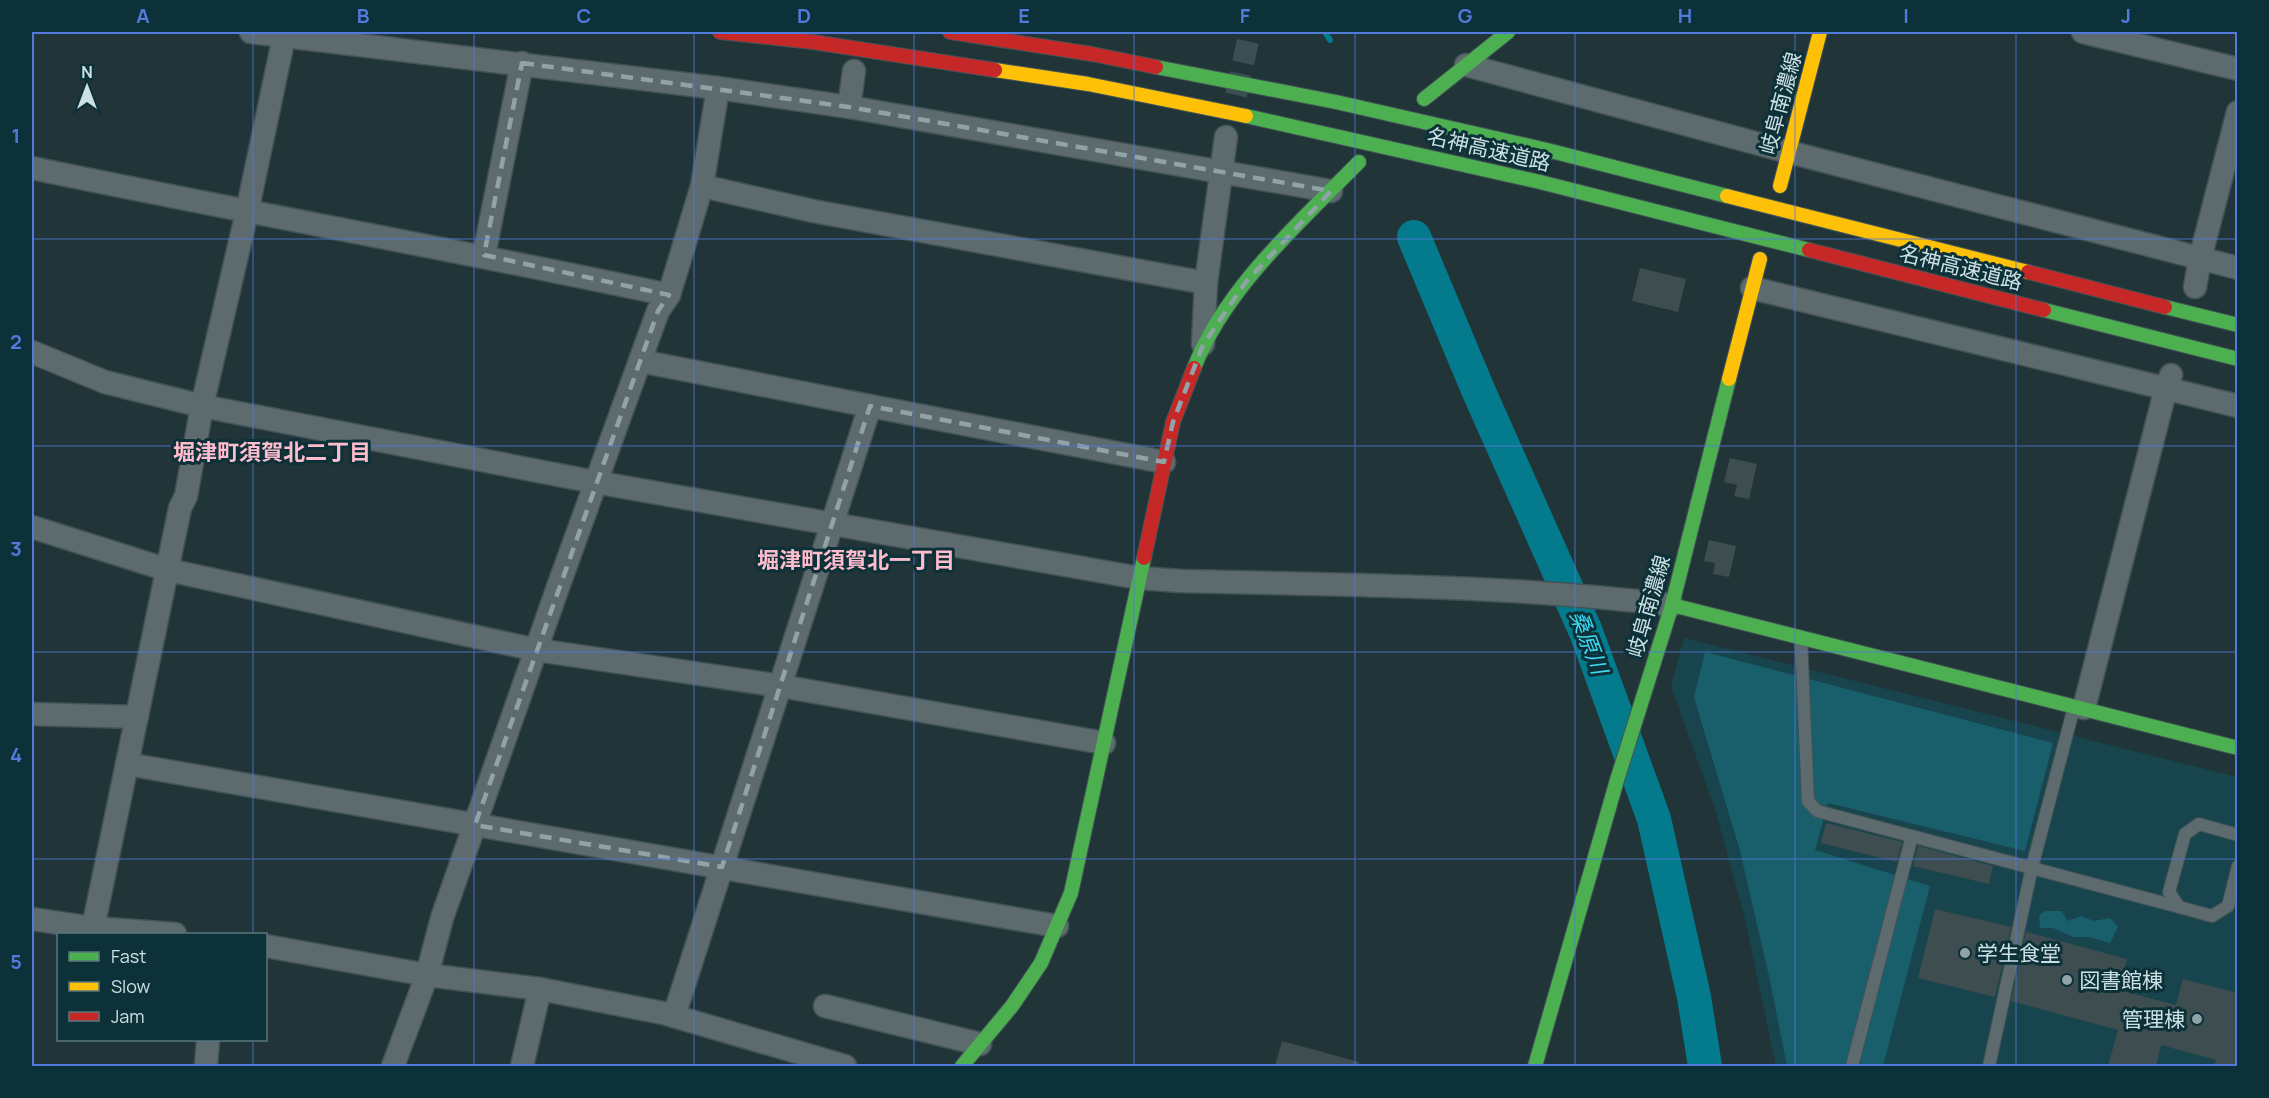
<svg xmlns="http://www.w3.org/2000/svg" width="2269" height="1098" font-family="Manrope,'Noto Sans JP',sans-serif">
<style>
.built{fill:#18454d}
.green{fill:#195f6b}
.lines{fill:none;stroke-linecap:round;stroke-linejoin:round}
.stream{stroke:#037b8c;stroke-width:6}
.river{stroke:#037b8c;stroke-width:34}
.building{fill:#3d4d50}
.street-tunnel{stroke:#3b4f53;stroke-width:22;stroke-dasharray:22 11;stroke-linecap:butt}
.lane-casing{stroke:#425356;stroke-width:14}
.street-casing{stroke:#425356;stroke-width:25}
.fast-casing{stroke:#425356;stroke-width:16}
.slow-casing{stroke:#425356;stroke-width:16}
.jam-casing{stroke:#425356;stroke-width:16}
.lane{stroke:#5d6b6f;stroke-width:12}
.street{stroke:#5d6b6f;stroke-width:22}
.fast{stroke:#4caf50;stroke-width:14}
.slow{stroke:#ffc107;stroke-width:14}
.jam{stroke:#c62828;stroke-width:14}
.marked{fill:none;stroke:#90a4a8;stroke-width:4.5;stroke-dasharray:12 8;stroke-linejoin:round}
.grid{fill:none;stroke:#527adc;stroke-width:1.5;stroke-opacity:0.55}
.poi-dot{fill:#90a4a8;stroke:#0c3138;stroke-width:2}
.labels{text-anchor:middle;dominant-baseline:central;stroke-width:6;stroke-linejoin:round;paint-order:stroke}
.street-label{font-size:21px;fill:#cce0e4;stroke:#0c3138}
.poi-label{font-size:21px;fill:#cce0e4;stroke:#0c3138;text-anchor:start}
.neighbourhood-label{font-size:22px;font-weight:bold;fill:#ffbccd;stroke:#0c3138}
.water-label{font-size:22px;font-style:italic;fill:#3fd7f1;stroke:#0c3138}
.neatline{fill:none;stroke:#527adc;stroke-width:2}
.grid-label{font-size:20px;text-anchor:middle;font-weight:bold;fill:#527adc}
</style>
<rect width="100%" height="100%" fill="#213539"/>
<polygon class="built" points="1684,638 2237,777 2237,1066 1776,1066 1745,919 1715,809 1671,686"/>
<g class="green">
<polygon points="1705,652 2053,743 2025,851 1828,803 1815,850 1930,886 1883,1066 1787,1066 1769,976 1740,851 1694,697"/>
<polygon points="2046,911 2062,911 2067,921 2081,916 2094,921 2110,918 2118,927 2110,943 2090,937 2073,937 2053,928 2040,928 2039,915"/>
</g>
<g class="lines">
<polyline class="stream" points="1325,32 1330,40"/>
<polyline class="river" points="1414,237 1479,392 1586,632 1654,819 1694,997 1705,1066"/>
</g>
<g class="building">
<polygon points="1640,268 1686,279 1678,312 1632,301"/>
<polygon points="1730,458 1757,464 1749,499 1734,496 1737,485 1724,482"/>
<polygon points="1709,540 1736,546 1729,577 1713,574 1715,563 1704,561"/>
<polygon points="1826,823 1902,842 1897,862 1821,843"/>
<polygon points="1918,846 1993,866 1989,884 1913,866"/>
<polygon points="1935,909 2011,927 1995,997 1918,978"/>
<polygon points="2026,932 2127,959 2118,990 2176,1005 2183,979 2238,993 2238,1066 2215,1064 2216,1060 2161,1045 2156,1066 2108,1066 2118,1030 2011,1001"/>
<polygon points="1282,1041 1359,1062 1358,1066 1275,1066"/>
</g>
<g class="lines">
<polyline class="street-tunnel" points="1236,95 1250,32"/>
<g class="lane-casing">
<g id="lane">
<polyline points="1801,638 1808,801 1817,811 2179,907"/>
<polyline points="2238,835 2199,824 2185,834 2169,892 2179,907 2212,916 2228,906 2238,866"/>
<polyline points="1852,1066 1912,836"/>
<polyline points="1989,1066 2032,867 2074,707"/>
</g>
</g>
<g class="street-casing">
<g id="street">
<polyline points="251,32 718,88 849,107 1331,191"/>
<polyline points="2083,32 2238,69"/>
<polyline points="1466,65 1789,152 2238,268"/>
<polyline points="849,107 854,71"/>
<path d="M32,168C244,212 457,250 669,295"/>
<polyline points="702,186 813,211 1206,283"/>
<polyline points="484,255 522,63"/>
<polyline points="2195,287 2200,259 2238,112"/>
<polyline points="1752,288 2238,406"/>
<polyline points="1203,344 1206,283 1226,137"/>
<path d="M32,352L105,382L202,406L595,482L1139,578L1181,581C1345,585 1509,585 1672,605"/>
<polyline points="640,361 870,406"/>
<polyline points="32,527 168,570 537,650 781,686 1104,743"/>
<polyline points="2084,708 2166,388 2171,375"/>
<polyline points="32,714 137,717"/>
<polyline points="127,764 1057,926"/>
<polyline points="32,919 93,928 175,934"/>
<polyline points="93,928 180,508 186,496 202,406 247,212 285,32"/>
<polyline points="266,946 427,975 540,989 663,1013 845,1066"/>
<polyline points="825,1006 980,1044"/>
<polyline points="674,1016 870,406 1164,462"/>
<polyline points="206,1066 208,1040"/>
<polyline points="393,1066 427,975 442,918 558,587 658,311 669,295 702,186 718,88"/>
<polyline points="522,1066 540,989"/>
</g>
</g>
<g class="fast-casing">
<g id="fast">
<polyline points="1156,67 1336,102 1547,150 1727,196"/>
<polyline points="1424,99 1508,32"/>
<polyline points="1246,116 1540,182 1809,250"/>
<polyline points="2165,307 2238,325"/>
<polyline points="2044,310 2238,359"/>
<path d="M1194,368C1225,288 1300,222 1359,162"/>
<polyline points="1672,605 2238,748"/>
<polyline points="962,1066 1012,1006 1041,963 1071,893 1144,558"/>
<polyline points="1535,1066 1617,780 1672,605 1729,379"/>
</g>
</g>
<g class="slow-casing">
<g id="slow">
<polyline points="995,70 1088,84 1246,116"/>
<polyline points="1780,186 1820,32"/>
<polyline points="1727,196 2028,272"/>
<polyline points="1729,379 1760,259"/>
</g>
</g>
<g class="jam-casing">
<g id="jam">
<polyline points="720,32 813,42 995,70"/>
<polyline points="950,32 1092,54 1156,67"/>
<polyline points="1809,250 2044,310"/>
<polyline points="2028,272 2165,307"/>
<polyline points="1144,558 1173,422 1194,368"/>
</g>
</g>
<use href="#lane" class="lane"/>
<use href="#street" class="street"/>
<use href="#fast" class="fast"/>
<use href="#slow" class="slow"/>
<use href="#jam" class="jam"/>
</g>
<path class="marked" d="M522,63L849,107L1331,191L1245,283L1203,345L1173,422L1164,462L870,406L722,867L475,825L658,311L669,295L484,255Z"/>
<path class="grid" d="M253,32V934M474,32V1066M694,32V1066M914,32V1066M1134,32V1066M1355,32V1066M1575,32V1066M1795,32V1066M2016,32V1066M32,239H2238M32,446H2238M32,652H2238M32,859H2238M253,1040V1066"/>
<g class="poi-dot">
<circle cx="1965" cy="953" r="6"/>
<circle cx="2067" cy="980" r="6"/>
<circle cx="2197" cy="1019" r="6"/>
</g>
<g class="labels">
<g class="street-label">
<text transform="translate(1780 103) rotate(-75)">岐阜南濃線</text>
<text transform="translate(1489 149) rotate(13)">名神高速道路</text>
<text transform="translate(1961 267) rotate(14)">名神高速道路</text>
<text transform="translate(1648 606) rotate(-74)">岐阜南濃線</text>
</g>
<g class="poi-label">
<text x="1977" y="953">学生食堂</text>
<text x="2079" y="980">図書館棟</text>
<text x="2185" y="1019" text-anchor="end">管理棟</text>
</g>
<g class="neighbourhood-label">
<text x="272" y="452">堀津町須賀北二丁目</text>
<text x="856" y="560">堀津町須賀北一丁目</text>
</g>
<g class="water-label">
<text transform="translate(1589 642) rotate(69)">桑原川</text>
</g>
</g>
<rect width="2269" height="1098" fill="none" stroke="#0c3138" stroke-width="66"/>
<rect x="57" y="933" width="210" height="108" fill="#0c3138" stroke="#59777d" stroke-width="1.5"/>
<rect x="69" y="952" width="30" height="9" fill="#4caf50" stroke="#59777d" stroke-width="1.5"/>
<text x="111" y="963" font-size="18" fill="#cce0e4">Fast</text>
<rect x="69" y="982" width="30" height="9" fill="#ffc107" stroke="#59777d" stroke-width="1.5"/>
<text x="111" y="993" font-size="18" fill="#cce0e4">Slow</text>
<rect x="69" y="1012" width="30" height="9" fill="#c62828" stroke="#59777d" stroke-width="1.5"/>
<text x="111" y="1023" font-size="18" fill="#cce0e4">Jam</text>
<g transform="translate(87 87)" stroke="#0c3138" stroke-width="4.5" paint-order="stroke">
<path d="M0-4.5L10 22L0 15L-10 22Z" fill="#cce0e4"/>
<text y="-9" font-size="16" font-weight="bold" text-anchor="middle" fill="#cce0e4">N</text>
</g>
<rect x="33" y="33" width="2203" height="1032" class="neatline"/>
<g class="grid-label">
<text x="143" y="23">A</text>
<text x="363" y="23">B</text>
<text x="584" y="23">C</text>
<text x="804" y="23">D</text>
<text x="1024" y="23">E</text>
<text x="1245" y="23">F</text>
<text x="1465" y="23">G</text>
<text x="1685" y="23">H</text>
<text x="1906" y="23">I</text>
<text x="2126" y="23">J</text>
<text x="16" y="143">1</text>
<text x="16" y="349">2</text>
<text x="16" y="556">3</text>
<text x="16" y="762">4</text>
<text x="16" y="969">5</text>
</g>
</svg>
